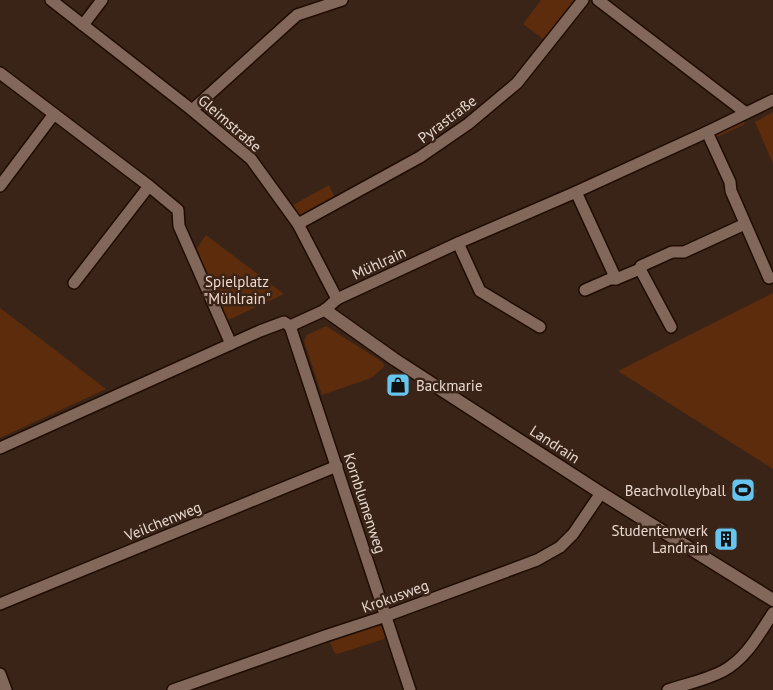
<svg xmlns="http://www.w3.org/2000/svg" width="773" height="690" font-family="'PT Sans',sans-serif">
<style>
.green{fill:#5c2c0c}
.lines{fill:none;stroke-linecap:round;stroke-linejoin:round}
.minor-casing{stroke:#200c03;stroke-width:14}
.tertiary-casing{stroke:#200c03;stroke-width:15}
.minor{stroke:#82685a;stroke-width:11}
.tertiary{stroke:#82685a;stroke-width:12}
.labels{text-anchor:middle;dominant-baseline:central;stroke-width:5;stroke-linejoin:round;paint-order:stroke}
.street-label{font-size:15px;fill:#e9d9d1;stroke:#3a2417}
.park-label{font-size:15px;fill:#f2dacd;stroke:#3a2417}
.poi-label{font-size:15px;fill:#e9d9d1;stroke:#3a2417;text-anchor:end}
</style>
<rect width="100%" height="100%" fill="#3a2417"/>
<g class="green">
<polygon points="541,0 577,0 546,41 523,24"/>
<polygon points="773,112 773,164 755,122"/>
<polygon points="744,121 745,124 715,138 716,134"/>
<polygon points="329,185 336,200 300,218 293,205"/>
<polygon points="206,235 284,294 224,322 195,251"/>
<polygon points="773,293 773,469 618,371"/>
<polygon points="0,308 97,382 106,389 0,438"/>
<polygon points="326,326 378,359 384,364 384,367 371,378 322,395 304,341 307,335"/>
<polygon points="734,479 757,490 753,500 729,489"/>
<polygon points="375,625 379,625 382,627 385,637 384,639 337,654 334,652 330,642"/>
</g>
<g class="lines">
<g class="minor-casing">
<g id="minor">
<polyline points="51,0 192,110 251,159 298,224 337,299"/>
<polyline points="598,0 746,113"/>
<polyline points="83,25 102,0"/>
<polyline points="0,73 149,186 178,210 179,226 231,344"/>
<polyline points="192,110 297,15 342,0"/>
<polyline points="707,132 730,182 731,191 769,278"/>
<polyline points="0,186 54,114"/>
<polyline points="576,192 616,279 640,269 641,266 672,252 684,252 745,224"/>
<polyline points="298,224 420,157 468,124 517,83 583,0"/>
<polyline points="458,243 480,291 540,327"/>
<polyline points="640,269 671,327"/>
<polyline points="74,283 149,186"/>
<polyline points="585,290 610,279 616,279"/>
<polyline points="290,326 325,310 337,299 458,243 576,192 707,132 773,100"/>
<polyline points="290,326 410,690"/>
<polyline points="0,448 260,331 284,322 290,326"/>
<polyline points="0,604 337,466"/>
<polyline points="0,674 6,690"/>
<polyline points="173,690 325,636 386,616 537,560 560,547 573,534 601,493"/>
<path d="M668,690C686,684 706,680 723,671C746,659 759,634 773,613"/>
</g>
</g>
<g class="tertiary-casing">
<polyline id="tertiary" points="325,310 394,359 601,493 773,600"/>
</g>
<use href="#minor" class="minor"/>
<use href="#tertiary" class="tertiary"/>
</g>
<defs>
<g id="shop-square" transform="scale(1.25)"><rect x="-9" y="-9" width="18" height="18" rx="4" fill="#67c4ef" stroke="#3a2417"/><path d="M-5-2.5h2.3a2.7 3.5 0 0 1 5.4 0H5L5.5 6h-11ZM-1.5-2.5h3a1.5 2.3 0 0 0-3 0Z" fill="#111"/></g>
<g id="stadium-square" transform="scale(1.25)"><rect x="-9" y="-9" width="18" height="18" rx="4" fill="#67c4ef" stroke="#3a2417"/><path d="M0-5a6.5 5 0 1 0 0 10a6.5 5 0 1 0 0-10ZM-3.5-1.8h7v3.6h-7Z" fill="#111"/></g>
<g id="building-square" transform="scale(1.25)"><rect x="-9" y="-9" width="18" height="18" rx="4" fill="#67c4ef" stroke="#3a2417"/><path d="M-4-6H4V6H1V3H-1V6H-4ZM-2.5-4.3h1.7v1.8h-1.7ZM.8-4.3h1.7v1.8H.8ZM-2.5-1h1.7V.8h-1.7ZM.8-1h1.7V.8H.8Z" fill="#111"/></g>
</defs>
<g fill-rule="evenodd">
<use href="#shop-square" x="398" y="385"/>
<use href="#stadium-square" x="743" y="490"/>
<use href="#building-square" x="726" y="539"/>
</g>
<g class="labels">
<g class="street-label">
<text transform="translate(447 119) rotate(-37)">Pyrastraße</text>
<text transform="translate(230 123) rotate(41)">Gleimstraße</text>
<text transform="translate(379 263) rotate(-25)">Mühlrain</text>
<text transform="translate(555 444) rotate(33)">Landrain</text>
<text transform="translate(365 503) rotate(72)">Kornblumenweg</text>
<text transform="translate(163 521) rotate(-22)">Veilchenweg</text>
<text transform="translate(395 596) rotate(-20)">Krokusweg</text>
</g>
<g class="park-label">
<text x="237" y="281">Spielplatz<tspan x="237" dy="17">"Mühlrain"</tspan></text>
</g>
<g class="poi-label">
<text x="416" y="385" text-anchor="start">Backmarie</text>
<text x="726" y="490">Beachvolleyball</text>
<text x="708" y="530">Studentenwerk<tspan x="708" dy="17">Landrain</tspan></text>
</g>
</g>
</svg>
